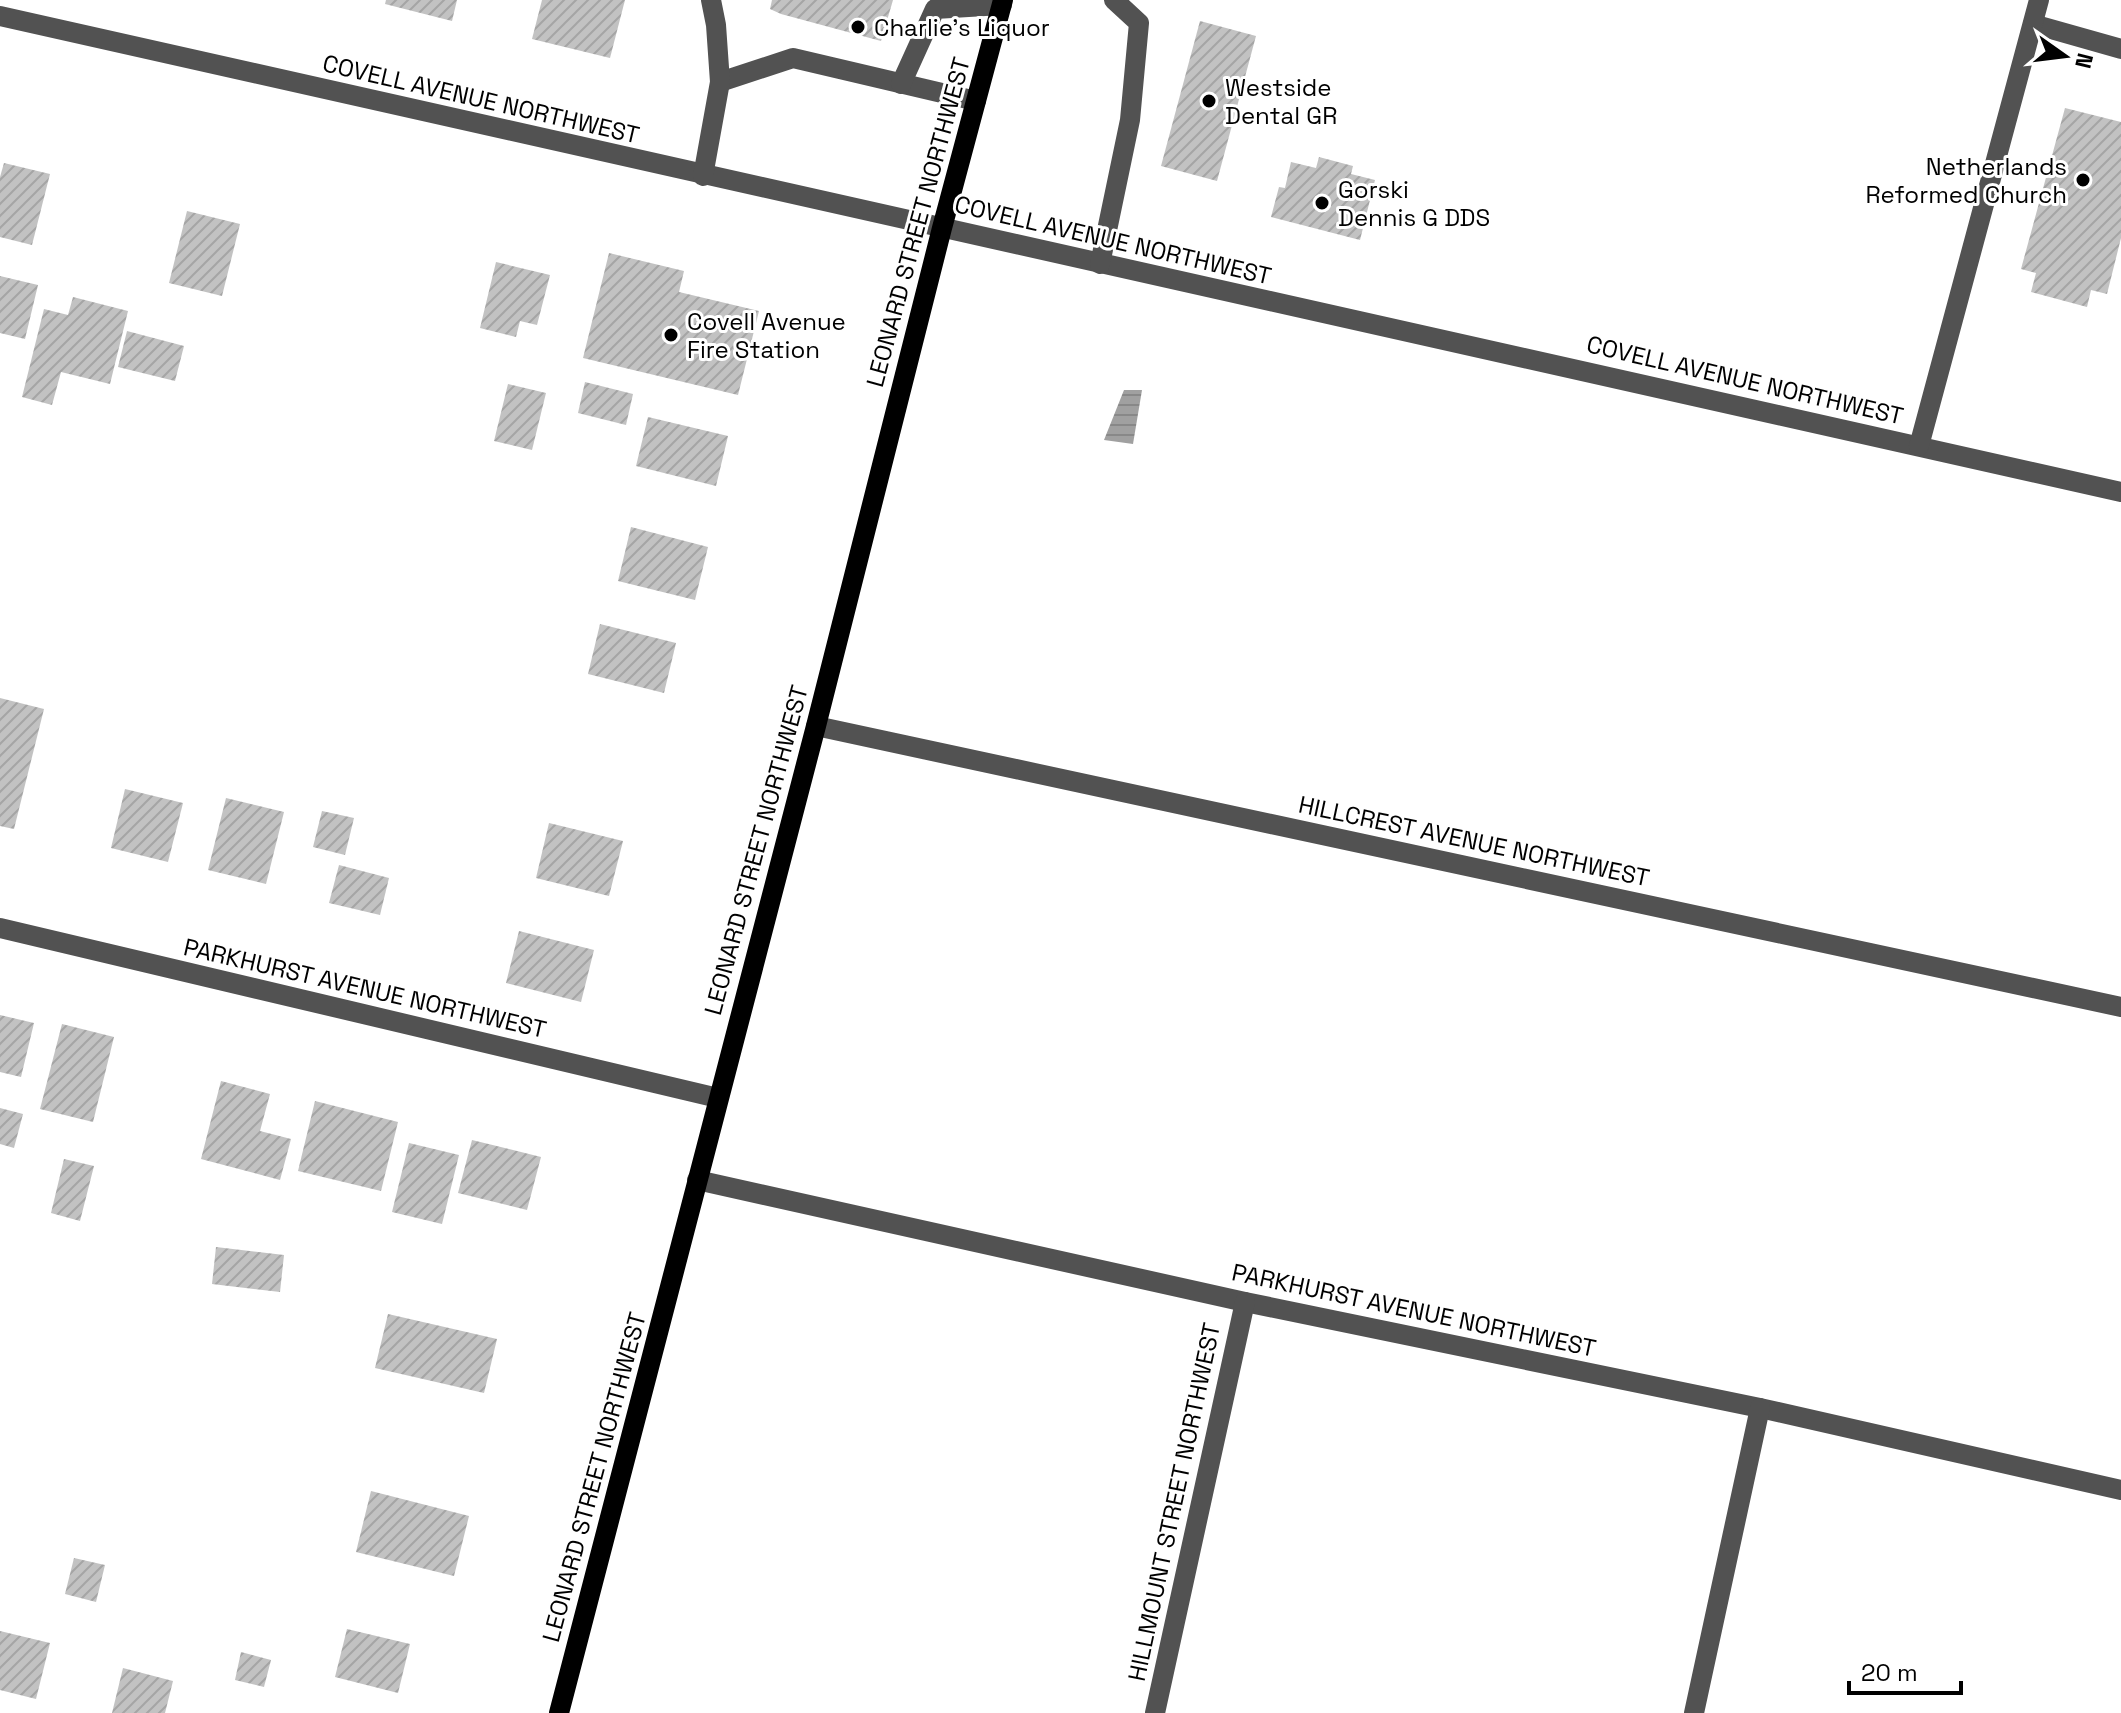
<svg xmlns="http://www.w3.org/2000/svg" width="2121" height="1713" font-family="'Space Grotesk',sans-serif">
<style>
.water{fill:url(#water-rules)}
.building{fill:url(#building-hatch)}
.lines{fill:none;stroke-linecap:round;stroke-linejoin:round}
.minor{stroke:#525252;stroke-width:20}
.major{stroke:#000;stroke-width:20}
.poi-dot{fill:#000;stroke:#fff;stroke-width:3}
.labels{text-anchor:middle;dominant-baseline:central;stroke-width:6;stroke-linejoin:round;paint-order:stroke}
.poi-label{font-size:24px;fill:#000;stroke:#fff;text-anchor:start}
.street-label{font-size:24px;fill:#000;stroke:#fff}
</style>
<defs>
<pattern id="water-rules" width="6" height="5" patternUnits="userSpaceOnUse" patternTransform="scale(2)"><rect width="6" height="5" fill="#a0a0a0"/><path d="M0 2.5h6" fill="none" stroke="#888"/></pattern>
<pattern id="building-hatch" width="6" height="6" patternUnits="userSpaceOnUse" patternTransform="scale(2)"><rect width="6" height="6" fill="#c2c2c2"/><path d="M-1 1l2-2M0 6l6-6M5 7l2-2" fill="none" stroke="#a5a5a5"/></pattern>
</defs>
<rect width="100%" height="100%" fill="#fff"/>
<polygon class="water" points="1124,390 1142,390 1133,444 1104,440"/>
<g class="building">
<polygon points="386,0 457,0 452,21 385,4"/>
<polygon points="542,0 625,0 610,58 532,39"/>
<polygon points="772,0 893,0 881,41 781,14 770,9"/>
<polygon points="1200,21 1256,36 1217,181 1161,166"/>
<polygon points="2065,108 2121,122 2121,238 2107,294 2091,290 2087,307 2031,292 2036,273 2021,269"/>
<polygon points="1319,157 1353,166 1351,174 1375,180 1360,240 1271,217 1279,187 1285,188 1291,162 1316,168"/>
<polygon points="4,163 50,174 32,245 0,237 0,177"/>
<polygon points="187,211 240,224 222,296 169,283"/>
<polygon points="609,253 684,271 679,292 759,311 738,395 583,358"/>
<polygon points="496,262 550,275 537,325 520,321 516,337 480,328"/>
<polygon points="0,276 38,285 25,339 0,333"/>
<polygon points="73,297 128,311 110,384 61,372 52,405 22,397 44,309 68,315"/>
<polygon points="127,331 184,346 175,381 118,367"/>
<polygon points="585,382 633,394 626,425 578,413"/>
<polygon points="508,384 546,393 532,450 494,441"/>
<polygon points="648,417 728,436 716,486 636,466"/>
<polygon points="631,527 708,547 695,600 618,581"/>
<polygon points="600,624 676,643 664,693 588,674"/>
<polygon points="0,698 44,709 14,829 0,826"/>
<polygon points="125,789 183,803 168,862 111,848"/>
<polygon points="226,798 284,812 266,884 208,870"/>
<polygon points="322,811 354,818 345,855 313,847"/>
<polygon points="549,823 623,841 609,896 536,878"/>
<polygon points="339,865 389,878 380,915 329,903"/>
<polygon points="519,931 594,950 581,1002 506,983"/>
<polygon points="0,1015 34,1023 21,1077 0,1072"/>
<polygon points="62,1024 114,1037 93,1122 40,1109"/>
<polygon points="221,1081 270,1094 260,1131 291,1139 280,1180 201,1159"/>
<polygon points="315,1101 398,1122 381,1191 298,1171"/>
<polygon points="0,1108 23,1114 14,1148 0,1144"/>
<polygon points="472,1140 541,1157 527,1210 458,1193"/>
<polygon points="409,1143 459,1155 442,1224 392,1212"/>
<polygon points="64,1159 94,1166 80,1221 51,1213"/>
<polygon points="216,1247 284,1255 280,1292 212,1284"/>
<polygon points="388,1314 497,1339 484,1393 375,1368"/>
<polygon points="371,1491 469,1516 454,1576 356,1552"/>
<polygon points="74,1558 105,1565 96,1602 65,1594"/>
<polygon points="347,1629 410,1644 398,1693 335,1677"/>
<polygon points="0,1631 50,1643 36,1699 0,1690"/>
<polygon points="241,1652 271,1660 264,1687 235,1680"/>
<polygon points="123,1668 173,1681 165,1713 112,1713"/>
</g>
<g class="lines">
<g class="minor">
<polyline points="0,16 2121,492"/>
<polyline points="2033,24 2121,49"/>
<polyline points="720,82 793,58 976,101"/>
<polyline points="901,84 935,9 1002,5"/>
<polyline points="703,176 720,82 716,25 711,0"/>
<polyline points="1100,264 1130,120 1139,23 1114,0"/>
<polyline points="1919,446 2039,0"/>
<polyline points="816,726 2121,1007"/>
<polyline points="0,928 718,1098"/>
<polyline points="697,1180 1245,1302 1760,1408 2121,1490"/>
<polyline points="1155,1713 1245,1302"/>
<polyline points="1694,1713 1760,1408"/>
</g>
<polyline class="major" points="559,1713 816,726 942,228 1003,0"/>
</g>
<g class="poi-dot">
<circle cx="858" cy="27" r="8"/>
<circle cx="1209" cy="101" r="8"/>
<circle cx="2083" cy="180" r="8"/>
<circle cx="1322" cy="203" r="8"/>
<circle cx="671" cy="335" r="8"/>
</g>
<g class="labels">
<g class="poi-label">
<text x="874" y="27">Charlie's Liquor</text>
<text x="1225" y="87">Westside<tspan x="1225" dy="28">Dental GR</tspan></text>
<text x="2067" y="166" text-anchor="end">Netherlands<tspan x="2067" dy="28">Reformed Church</tspan></text>
<text x="1338" y="189">Gorski<tspan x="1338" dy="28">Dennis G DDS</tspan></text>
<text x="687" y="321">Covell Avenue<tspan x="687" dy="28">Fire Station</tspan></text>
</g>
<g class="street-label">
<text transform="translate(481 99) rotate(13)">COVELL AVENUE NORTHWEST</text>
<text transform="translate(918 222) rotate(-75)">LEONARD STREET NORTHWEST</text>
<text transform="translate(1113 240) rotate(13)">COVELL AVENUE NORTHWEST</text>
<text transform="translate(1745 380) rotate(13)">COVELL AVENUE NORTHWEST</text>
<text transform="translate(1474 841) rotate(12)">HILLCREST AVENUE NORTHWEST</text>
<text transform="translate(756 850) rotate(-75)">LEONARD STREET NORTHWEST</text>
<text transform="translate(365 988) rotate(13)">PARKHURST AVENUE NORTHWEST</text>
<text transform="translate(1414 1310) rotate(12)">PARKHURST AVENUE NORTHWEST</text>
<text transform="translate(594 1477) rotate(-75)">LEONARD STREET NORTHWEST</text>
<text transform="translate(1174 1502) rotate(-78)">HILLMOUNT STREET NORTHWEST</text>
</g>
</g>
<g transform="translate(2065 56) rotate(104)" stroke="#ffffff" stroke-width="6" paint-order="stroke">
<path d="M0-6L14 30L0 20L-14 30Z" fill="#000000"/>
<text y="-12" font-size="22" font-weight="bold" text-anchor="middle" fill="#000000">N</text>
</g>
<path d="M1849 1681v12h112v-12" fill="none" stroke="#000000" stroke-width="4"/>
<text x="1861" y="1681" font-size="24" fill="#000000" stroke="#ffffff" stroke-width="6" paint-order="stroke">20 m</text>
</svg>
